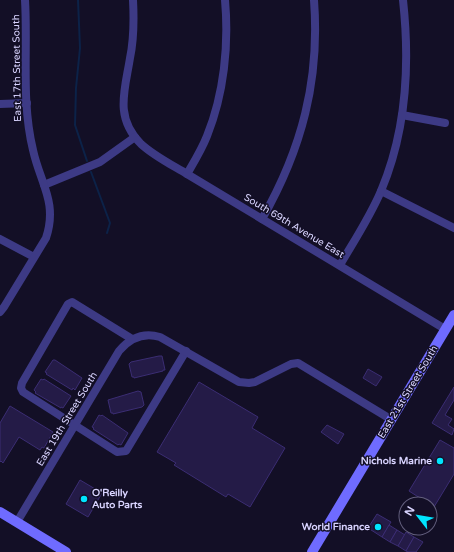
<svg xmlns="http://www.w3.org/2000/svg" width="454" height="552" font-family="'Varela Round',sans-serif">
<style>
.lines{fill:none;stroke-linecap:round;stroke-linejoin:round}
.stream{stroke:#0c2248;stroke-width:2}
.building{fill:#241b47;stroke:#3b2d73}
.minor{stroke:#3d3a85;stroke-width:8}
.secondary{stroke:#6f6bff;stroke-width:10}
.poi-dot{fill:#00e5ff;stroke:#130f26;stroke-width:1.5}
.labels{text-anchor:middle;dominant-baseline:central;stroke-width:3;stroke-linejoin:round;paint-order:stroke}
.street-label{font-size:10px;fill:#d9d4ff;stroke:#130f26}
.poi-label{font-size:10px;font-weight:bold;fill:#d9d4ff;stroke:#130f26;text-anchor:end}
</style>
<rect width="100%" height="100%" fill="#130f26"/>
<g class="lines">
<g class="stream">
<polyline points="78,0 80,48 76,88 75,125 87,161"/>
<polyline points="91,172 110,223 107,233"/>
</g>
</g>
<g class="building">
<polygon points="159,356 162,356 165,370 163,370 163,371 134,378 134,377 132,377 129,364 131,362"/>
<polygon points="53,360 55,360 82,378 75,390 73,388 72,390 46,374 47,373 45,372"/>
<polygon points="368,369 382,377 376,386 363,378"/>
<polygon points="41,379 43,380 44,379 71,396 63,408 61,407 61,408 35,393 36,392 34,390"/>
<polygon points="199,382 258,417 252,428 285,448 250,507 228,494 226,497 174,465 176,463 157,452"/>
<polygon points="454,387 454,400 445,415 452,419 448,425 454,429 452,435 432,423"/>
<polygon points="138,391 141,392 144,405 142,407 113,414 113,413 111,413 108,400"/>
<polygon points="10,406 53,432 44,448 42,447 40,450 19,437 3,463 1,461 0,462 0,423"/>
<polygon points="99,415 101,416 102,415 128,433 121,445 119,444 118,445 93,429 94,428 92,427"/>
<polygon points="327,425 344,434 338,444 321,432"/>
<polygon points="440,440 454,448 454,474 434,507 409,491"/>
<polygon points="80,480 102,493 88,517 66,504"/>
<polygon points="377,514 391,522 382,537 368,528"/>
<polygon points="389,525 397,530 390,542 382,537"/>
<polygon points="397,530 405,535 398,546 390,542"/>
<polygon points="406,532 414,537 406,551 398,546"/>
<polygon points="414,537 423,542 416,552 408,552 406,551"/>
</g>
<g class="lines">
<g class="minor">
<path d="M133,0C134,19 134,39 130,58C125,90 114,117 141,144C154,156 172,165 187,174L445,329"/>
<polyline points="0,104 27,103"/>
<polyline points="402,115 445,123"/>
<path d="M187,174C194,162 202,149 207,136C224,94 229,45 225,0"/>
<polyline points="44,185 100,162 135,137"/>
<polyline points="381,191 454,228"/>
<path d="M262,219C302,149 320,80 314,0"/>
<polyline points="0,239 34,257"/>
<path d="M340,265C354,241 370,217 381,191C406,132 410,64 403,0"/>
<path d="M0,312L4,307L46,238C58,202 40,183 33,150C21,101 28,49 25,0"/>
<polyline points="132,339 72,302 68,304 22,383 21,388 23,392 117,452 126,451 186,351"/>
<path d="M17,522L119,351C130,338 143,332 160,337L239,382L249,383L255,382L291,364L298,363L392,420"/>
</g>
<g class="secondary">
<polyline points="0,512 66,552"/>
<polyline points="312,552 454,315"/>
</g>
</g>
<g class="poi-dot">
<circle cx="440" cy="461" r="4"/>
<circle cx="84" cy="499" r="4"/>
<circle cx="378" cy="527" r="4"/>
</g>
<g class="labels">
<g class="street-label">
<text transform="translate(17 68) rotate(-91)">East 17th Street South</text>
<text transform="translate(294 226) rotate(31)">South 69th Avenue East</text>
<text transform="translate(408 392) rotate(-59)">East 21st Street South</text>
<text transform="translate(67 419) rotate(-59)">East 19th Street South</text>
</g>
<g class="poi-label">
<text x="432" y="461">Nichols Marine</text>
<text x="92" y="493" text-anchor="start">O'Reilly<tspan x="92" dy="12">Auto Parts</tspan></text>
<text x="370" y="527">World Finance</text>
</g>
</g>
<g transform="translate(418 516) rotate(301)"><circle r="19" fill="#130f26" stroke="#625e7d"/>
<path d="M0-3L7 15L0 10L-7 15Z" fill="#00e5ff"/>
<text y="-6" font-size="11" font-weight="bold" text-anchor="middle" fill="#d9d4ff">N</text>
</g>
</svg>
